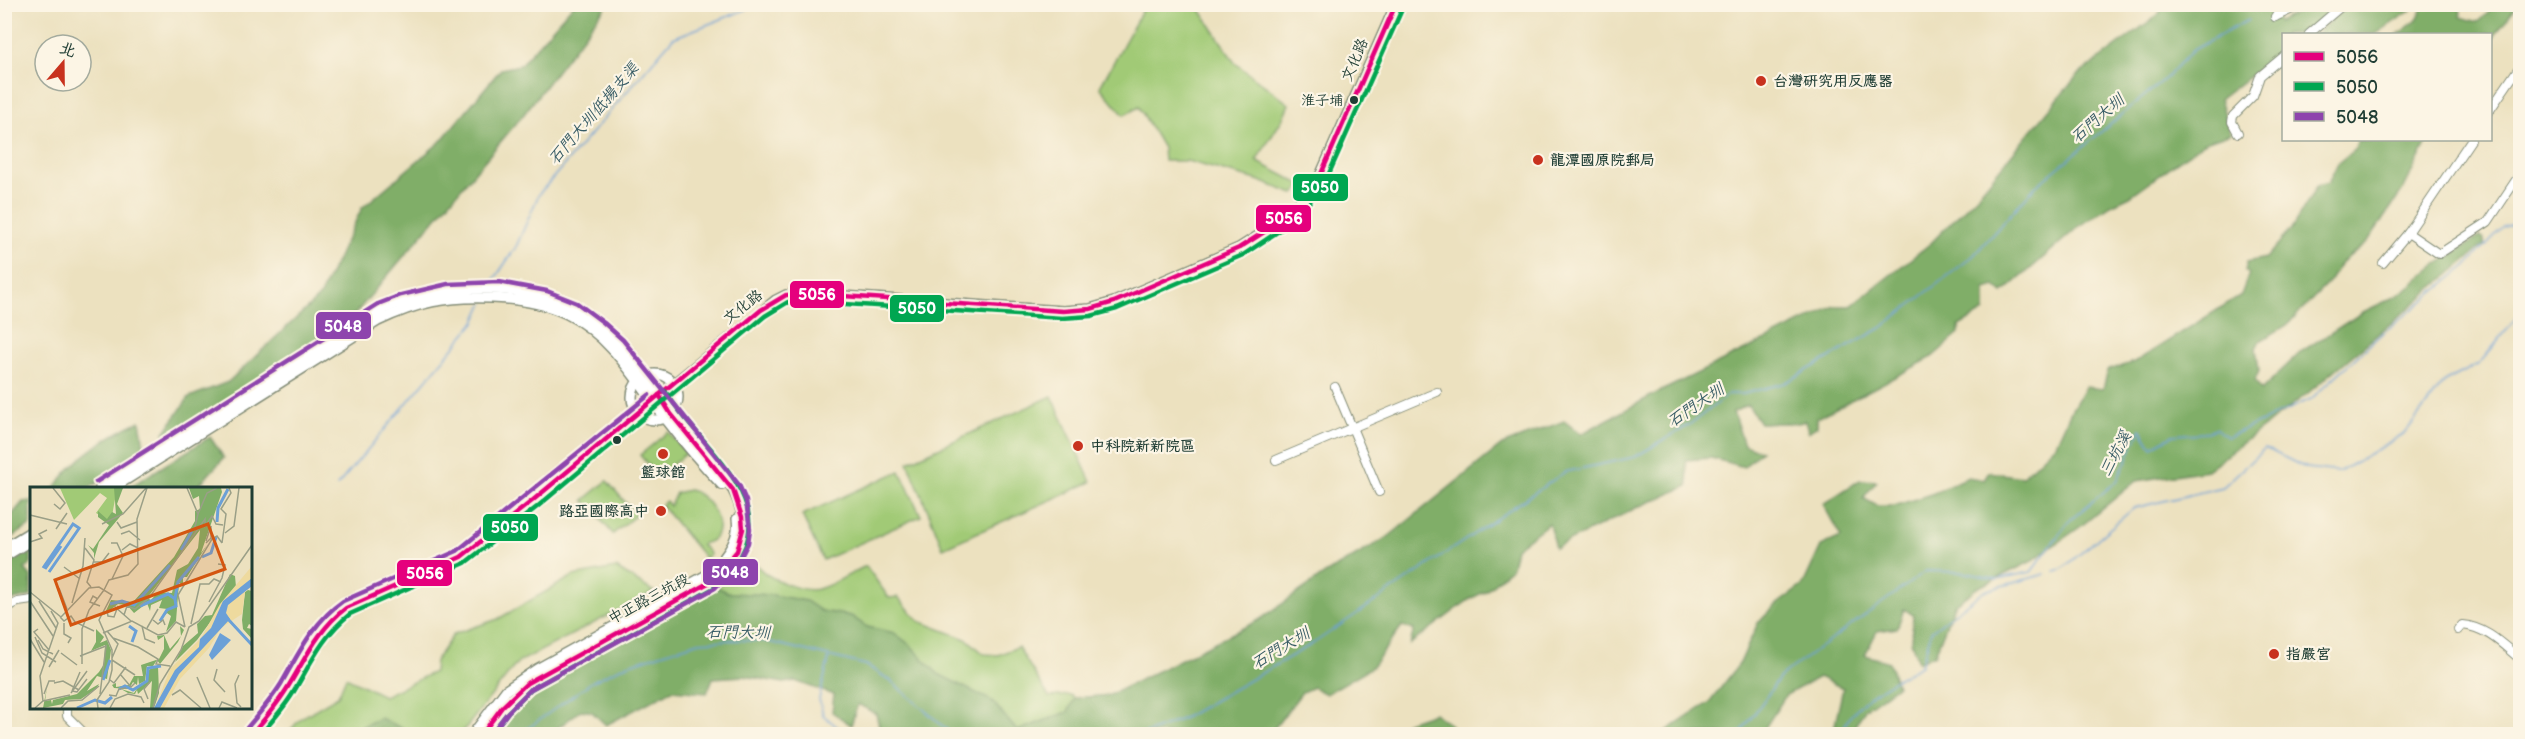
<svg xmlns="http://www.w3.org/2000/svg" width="2525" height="739" font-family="'Balsamiq Sans','LXGW WenKai TC',sans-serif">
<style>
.green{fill:#a1ca76;stroke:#608455;stroke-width:1.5}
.forest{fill:#80ae67;stroke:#50764e;stroke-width:1.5}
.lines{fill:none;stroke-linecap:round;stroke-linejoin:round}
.stream{stroke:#6ba0d7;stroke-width:1.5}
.minor-casing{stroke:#868f7a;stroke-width:10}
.major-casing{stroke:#868f7a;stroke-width:12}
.minor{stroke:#fff;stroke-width:8}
.major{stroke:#fff;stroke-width:9}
.bus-1-casing{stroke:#fcf5e5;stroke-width:9}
.bus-2-casing{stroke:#fcf5e5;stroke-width:9}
.bus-3-casing{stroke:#fcf5e5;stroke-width:9}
.bus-1{stroke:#e5007d;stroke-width:4.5}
.bus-2{stroke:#00a651;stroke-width:4.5}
.bus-3{stroke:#8e44ad;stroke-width:4.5}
.poi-dot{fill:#c8321e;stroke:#fcf5e5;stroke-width:2}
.bus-dot{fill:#1f3d34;stroke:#fcf5e5;stroke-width:2}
.labels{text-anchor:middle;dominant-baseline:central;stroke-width:4.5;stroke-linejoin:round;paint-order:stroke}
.bus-label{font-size:14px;fill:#1f3d34;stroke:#fcf5e5;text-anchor:end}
.street-label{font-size:15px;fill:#1f3d34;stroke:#fcf5e5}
.poi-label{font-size:15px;font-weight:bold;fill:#1f3d34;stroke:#fcf5e5;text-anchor:start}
.water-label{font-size:16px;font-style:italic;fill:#365b65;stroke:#fcf5e5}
.inset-river{fill:none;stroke:#6ba0d7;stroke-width:3}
.inset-road{fill:none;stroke:#9a9f87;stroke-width:1.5}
.view{fill:#d45610;fill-opacity:0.15;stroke:#d45610;stroke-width:3}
.inset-edge{fill:none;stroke:#1f3d34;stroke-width:3}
.line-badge{stroke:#fcf5e5;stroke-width:2}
.badge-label{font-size:16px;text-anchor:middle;font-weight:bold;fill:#fff}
</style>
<rect width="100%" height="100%" fill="#fcf5e5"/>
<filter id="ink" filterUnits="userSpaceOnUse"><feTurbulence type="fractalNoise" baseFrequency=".0167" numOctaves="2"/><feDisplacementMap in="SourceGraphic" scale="12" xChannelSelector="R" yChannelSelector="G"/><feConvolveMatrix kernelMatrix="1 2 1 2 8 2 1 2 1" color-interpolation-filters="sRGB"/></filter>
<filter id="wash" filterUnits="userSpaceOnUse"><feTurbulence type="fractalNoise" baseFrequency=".008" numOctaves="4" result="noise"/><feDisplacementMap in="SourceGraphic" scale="24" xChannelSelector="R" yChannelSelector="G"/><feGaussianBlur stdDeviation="1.35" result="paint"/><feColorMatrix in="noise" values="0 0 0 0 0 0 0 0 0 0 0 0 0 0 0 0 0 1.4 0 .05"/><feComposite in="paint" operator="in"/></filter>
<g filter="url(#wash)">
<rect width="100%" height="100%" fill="#ece1bf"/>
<g class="green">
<polygon points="1145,5 1197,5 1235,63 1289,104 1282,120 1256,161 1302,185 1294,194 1257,180 1187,161 1164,161 1163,148 1139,107 1124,115 1100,87"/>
<polygon points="1052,396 1091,482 943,548 908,462"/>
<polygon points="668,432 686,453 658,477 640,455"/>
<polygon points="900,471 921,516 823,560 802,515"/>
<polygon points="607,481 636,515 613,534 584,500"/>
<path d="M689,490C712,495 735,539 701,544L710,554L705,558L661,505L666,501L670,506L676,493Z"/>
<path d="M757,565C765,578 803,593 818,589C834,585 851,573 866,566L889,598L898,597L919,621L968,640L984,654L998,655L1018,647L1049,697L1070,695L1075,698L1068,712L1017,731L992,701L938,674L910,645L894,633L867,627L851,616L821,611L806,601L772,595L729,593L717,587L736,566Z"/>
<polygon points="616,568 654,592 517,663 461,734 287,734 301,718 338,696 346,677 384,696 434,672 435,661 454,634 498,619 573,576"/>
</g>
<g class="forest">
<polygon points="574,4 607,5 524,114 345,326 169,438 164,433 189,397 228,382 319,297 362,208 440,142 501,69 520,65"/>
<polygon points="2425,4 2460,5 2461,17 2478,22 2495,5 2518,5 2491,40 2490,34 2398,34 2416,21"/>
<path d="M2163,5H2278L2273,12L2279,22L2312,5H2336L2304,34H2284L2283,51L2220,99L2231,133L2205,142L2130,196L2111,205L2077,228L2003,293L1995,286L1985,289V311L1959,326V334L1931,358L1817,418V426L1808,432L1806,421L1798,423H1760L1748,405L1733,412L1744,445L1761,451L1744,467L1711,458L1686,460L1688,486L1638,507L1555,548L1549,523L1516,548L1512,567L1486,591L1470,599L1410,644L1414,630L1402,626L1372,667L1326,694L1313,687L1302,692L1273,730L1249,734H885L881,733L876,714L858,704L851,725L832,712L834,695L795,681L784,683L744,676L713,678L707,693L672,690L606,725L592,712L581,710L550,734H486C517,689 567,665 614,640C648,622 682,604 717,587L729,593L772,595L806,601L821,611L851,616L867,627L894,633L910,645L938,674L992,701L1017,731L1068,712L1075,698L1110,695L1259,620L1325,574L1388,537L1502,445L1564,421L1581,434L1653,395L1835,306H1851L1931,243L1977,196L2077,76L2159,14Z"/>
<polygon points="2349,5 2414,5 2410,11 2376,34 2316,34"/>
<polygon points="2358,140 2428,140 2403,190 2368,241 2340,264 2329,282 2287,325 2260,341 2256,348 2259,371 2255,380 2261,390 2302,351 2363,312 2397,296 2436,265 2479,237 2484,240 2484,245 2308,393 2207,470 2136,481 2080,527 2030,562 1977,588 1954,605 1935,654 1918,662 1911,641 1913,615 1904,609 1897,628 1877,631 1865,655 1889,662 1897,686 1865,709 1850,734 1833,734 1843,688 1819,677 1786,695 1761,734 1662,734 1710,702 1740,663 1758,623 1776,605 1803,585 1821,546 1841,537 1823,504 1860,480 1877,481 1863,498 1877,506 1894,506 1934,493 1968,477 1984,480 1989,472 2022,477 2056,444 2071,411 2085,387 2103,389 2108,370 2135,362 2241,295 2249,274 2245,271 2247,262 2266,258 2291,229 2317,186 2328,183 2338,163 2355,149"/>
<path d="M140,421L145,453L89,488H55C71,460 111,434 140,421Z"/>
<polygon points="210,437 224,458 196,488 128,488"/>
<polygon points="31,501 31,525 5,542 5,523 23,502"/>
<polygon points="31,548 31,564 25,569 31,576 31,596 5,602 4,564"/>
<polygon points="1434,713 1451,725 1453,734 1409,734 1405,723"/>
<polygon points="380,718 414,734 346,734"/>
</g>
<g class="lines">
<g class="stream">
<polyline points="490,286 516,247 539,194 673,38 760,4"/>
<polyline points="337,486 475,322 484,302"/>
<polyline points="2055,571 2062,569 2134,508 2223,487 2265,448 2306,468 2339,472 2405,433 2444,382 2479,364 2520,314"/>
<polyline points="829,658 819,699 823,715 846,734"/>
<polyline points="520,734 593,681 629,664 699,642 731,640 765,641 866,665 891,681 952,734"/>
<polyline points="1145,734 1182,719 1314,643 1565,472 1635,457 1689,425 1729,394 1743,394 1785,383 1881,328 1973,256 2035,187 2166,78 2193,50 2248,20"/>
<polyline points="1740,734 1781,676 1926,571 1962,572 1997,579 2031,572 2069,521 2117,481 2141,429 2152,447 2173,435 2204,433 2216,428 2227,437 2311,399 2378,337 2466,266 2503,227 2520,222"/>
<path d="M1841,734C1853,699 1891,683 1921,665L1932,630L1984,591L2045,574"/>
</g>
</g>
</g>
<g filter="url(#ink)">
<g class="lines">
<g class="minor-casing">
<g id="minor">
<polyline points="2275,17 2303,4"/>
<polyline points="2275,17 2282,4"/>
<polyline points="2309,34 2344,4"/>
<polyline points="2490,110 2520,66"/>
<polyline points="2238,133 2232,122 2233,116 2253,96 2260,76 2284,56"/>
<polyline points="2408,233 2439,254 2488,222 2520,174"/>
<polyline points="2383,263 2408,233 2471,140"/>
<polyline points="1335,387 1379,492"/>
<polyline points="1276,460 1437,392"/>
<polyline points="4,609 18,602 32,600"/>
<path d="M2458,630L2462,625C2486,627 2502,644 2520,659"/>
<polyline points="67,708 67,716 85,734"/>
<path d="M252,734C264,720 276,705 286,690C304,660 316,628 346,608L461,557L654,401"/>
<polyline points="2518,734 2520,731"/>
</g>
</g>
<g class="major-casing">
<g id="major">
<circle cx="655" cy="397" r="23"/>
<polyline points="655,399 776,300 786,295 814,294 1063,311 1090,309 1114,302 1239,248 1280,222 1296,207 1321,174 1396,4"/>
<path d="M100,488L382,310C435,286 512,280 566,306C586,315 602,330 617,345L733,490C753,530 742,554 710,582L527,683L502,707L482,734"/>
<path d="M113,488L378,321C418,302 447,296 492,298C516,299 545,303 567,314C612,336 639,385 669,423C685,444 703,465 722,485"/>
<polyline points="4,548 32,531"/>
<polyline points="4,557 32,540"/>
<path d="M473,734L506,690L537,669L705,576C722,563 741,541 737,519"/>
</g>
</g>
<use href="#minor" class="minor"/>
<use href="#major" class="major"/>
<g class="bus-1-casing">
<g id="bus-1">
<path d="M252,734C264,720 276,706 286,690C305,660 317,630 346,608L461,557L532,501L761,310L786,295L814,294L1063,311L1090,309L1114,302L1239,248L1280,222L1296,207L1321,174L1396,4"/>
<polyline points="482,734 502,707 527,683 710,582 737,551 743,529 742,517 733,490 671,414 659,395"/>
</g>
</g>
<g class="bus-2-casing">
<g id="bus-2">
<path d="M261,734C272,721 284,708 293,693C310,665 322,636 350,614L465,563L537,507L765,316L788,302H814L1062,318L1091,316L1117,309L1243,255L1285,227L1302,212L1327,178L1403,7"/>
<path d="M491,734L508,712L531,689L714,588C800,511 708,458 665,391"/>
</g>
</g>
<g class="bus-3-casing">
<g id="bus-3">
<polyline points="96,482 378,304 401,295 448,284 499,282 547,291 577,303 604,323 623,340 739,485 746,501 750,529 748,543 736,566 715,588 531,689 508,712 491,734"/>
<path d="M246,729C258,715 271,700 281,684C299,653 313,622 343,601L457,551L649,395"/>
</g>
</g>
<use href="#bus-1" class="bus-1"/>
<use href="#bus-2" class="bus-2"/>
<use href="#bus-3" class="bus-3"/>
</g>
</g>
<g class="poi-dot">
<circle cx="1761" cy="81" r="6"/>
<circle cx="1538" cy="160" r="6"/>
<circle cx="1078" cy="446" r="6"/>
<circle cx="663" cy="454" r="6"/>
<circle cx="661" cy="511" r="6"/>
<circle cx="2274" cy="654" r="6"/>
</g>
<g class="bus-dot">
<circle cx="1354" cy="100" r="5"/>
<circle cx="617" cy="440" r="5"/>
</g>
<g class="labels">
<g class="bus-label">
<text x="1343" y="100">淮子埔</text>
</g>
<g class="street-label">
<text transform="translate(1355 60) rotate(-67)">文化路</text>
<text transform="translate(743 307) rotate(-38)">文化路</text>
<text transform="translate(649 599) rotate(-28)">中正路三坑段</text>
</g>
<g class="poi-label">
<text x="1773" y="81">台灣研究用反應器</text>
<text x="1550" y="160">龍潭國原院郵局</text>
<text x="1090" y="446">中科院新新院區</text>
<text x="663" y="472" text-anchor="middle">籃球館</text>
<text x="649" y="511" text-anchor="end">路亞國際高中</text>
<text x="2286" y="654">指嚴宮</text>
</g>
<g class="water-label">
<text transform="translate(594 114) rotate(-49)">石門大圳低揚支渠</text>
<text transform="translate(2098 119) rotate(-41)">石門大圳</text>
<text transform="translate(1696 406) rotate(-34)">石門大圳</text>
<text transform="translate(2116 454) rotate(-62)">三坑溪</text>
<text transform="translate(738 633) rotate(1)">石門大圳</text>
<text transform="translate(1281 649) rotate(-31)">石門大圳</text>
</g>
</g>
<g transform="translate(30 487)">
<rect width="222" height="222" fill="#ece1bf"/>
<path d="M30,1H87L82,29L78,33L66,26L77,11L70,6L44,33Z" fill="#a1ca76"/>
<path d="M84,1H93L87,17L93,26L69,55L64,72V66L58,58L63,62L79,38L68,30V24L77,32L82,25L86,27ZM159,1H191L192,5L171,66L177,58L157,90H153V98L149,96L146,134L136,145L141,129L137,126L129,134L137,122L129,121L132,113L121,118L120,124L117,116L104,126L97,118L88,117L74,128L81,113L103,115L144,70L165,34V24L170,22L169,9L163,12ZM170,43L168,61L158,77L147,83L142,106L128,105L121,113L117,111ZM200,87L205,89L206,100L167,153L145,175L153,159L168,146L167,137L175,129L182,128ZM218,103L222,104V139L219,137L217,141L222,142V152L213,142L212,133L215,105ZM150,139L154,143L148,155L130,177L127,173L123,179H117L115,194L109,197L108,190L107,198L103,195L99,202L84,201L82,198L86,196V200L99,198L104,189H113L111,178L129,172L134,162V149L128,153L127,149L134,148L140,162L151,149ZM66,142L74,150L70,156L77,153L81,163L77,192L67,189L57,204L69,197L66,202L51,212L35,213L33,217L13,221L17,200L15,214L21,213L22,217L23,213L47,207L69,185L74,177L75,158L61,164L66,155ZM128,179L129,206L124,221H120L122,194L108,207L107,203L105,207L98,206L91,202L104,206L108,200L117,194L118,183Z" fill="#80ae67" fill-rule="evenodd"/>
<path d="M222,79V99L215,105L212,127L191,141L179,161L150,192L134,221H125L140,182L171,151L190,117Z" fill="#eeda9e"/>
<path d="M222,91V99L198,118L196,126L200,132L149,187L130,221H124L145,183L169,160L170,152L181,141L193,114ZM190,146L201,153L182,173L179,168Z" fill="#6ba0d7"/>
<path class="inset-river" d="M187,35L188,21L198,2M151,63L162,44M172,70L181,66L186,50M13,81L43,37L49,41M15,82L31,59M19,85L50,40M80,117L92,114L104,118L140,78M110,119L138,107L145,112L148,95L169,70M197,131L222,158M130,134L137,123L146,119L145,112M99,139L106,144L102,155M73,193L80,173M89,202L95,199L103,203L117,194L118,181L131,179M47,221L65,213L75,216L82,210"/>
<path class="inset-road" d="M23,1L35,16L30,22L24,17M157,1L168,27L164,44M168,27L177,6L187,1M0,28L37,37M87,35L91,41L107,35M72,37L93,27L116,1M26,42L37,26M195,46L204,39L209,1M91,47L99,44L110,53M0,55L12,51L9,47L17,43M81,56H87L93,69L82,92M176,56L181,51V39L176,54M192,56L196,27L191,22L201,6L199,1M55,61L64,73L57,95L61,100M92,63L100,57L108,61M64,75H72L79,66M34,80L50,92M29,101L37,122M74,103L79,93L98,88L108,77L107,32L117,1M0,105L31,130L59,101L69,100L82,108L69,133L82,163V183L79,195L67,213L68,221M68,112L63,109L60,115L70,119M0,114L23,149M9,114L26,141M179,115L192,91L195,78L188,77M42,116L53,79L55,51M84,119L101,134M77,124L78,129L84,130L88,119M94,128L97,119L105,122L119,111L175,32V39L182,29L186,37L193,38M30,130L34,134L41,129L45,135L64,144M123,133L128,137L133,133L135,138M34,136V147L41,151L38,156M161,137L170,97H179L184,92L191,95M112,139L115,152L125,156M155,140L148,108L182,52L187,49L192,56M117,141L128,122M8,142L4,145L19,163M77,144L88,157L82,171M73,146L102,134L128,148L137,146L146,135L155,140M5,150L12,166L26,175M83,151L108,160L128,172L126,177L140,179M0,152L14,175M8,153L13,162L23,167M31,166L47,178M50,169L76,159L70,207M82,173L105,188M52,177V142L59,123L74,103M19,180L29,163M187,182L184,193L195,205M90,187L101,200L105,196M209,188L205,197L207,216L211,220M167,190L180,221M80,193L84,196L96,180M24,196L33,194L49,203M42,204L50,185M42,204L47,205L57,192M41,206L57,184M14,207L19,194H25M79,208L86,209L89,202L96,201M142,208L150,203L171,221M118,212L114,202L120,195M13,214L10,189L28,136L21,124M5,221L13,214L40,208M31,221L38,214L52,213L69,199M80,221L85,212L98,207L111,210L114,216M123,221L130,197L151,163L159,140L169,134L222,58M189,221L192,215L207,221"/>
<path class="view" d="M178,37L195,82L41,138L25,93Z"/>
<rect width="222" height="222" class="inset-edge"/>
</g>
<g class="line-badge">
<rect x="1292" y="173" width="57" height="29" rx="6" fill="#00a651"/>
<rect x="1255" y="204" width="57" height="29" rx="6" fill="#e5007d"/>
<rect x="789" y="280" width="56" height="29" rx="6" fill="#e5007d"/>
<rect x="889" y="294" width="56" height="29" rx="6" fill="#00a651"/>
<rect x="315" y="311" width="57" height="29" rx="6" fill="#8e44ad"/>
<rect x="482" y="513" width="57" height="29" rx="6" fill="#00a651"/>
<rect x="702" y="558" width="57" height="28" rx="6" fill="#8e44ad"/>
<rect x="396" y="559" width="57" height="28" rx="6" fill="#e5007d"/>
</g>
<g class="badge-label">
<text x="1320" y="193">5050</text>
<text x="1284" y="224">5056</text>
<text x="817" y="300">5056</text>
<text x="917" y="314">5050</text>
<text x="343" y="332">5048</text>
<text x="510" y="533">5050</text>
<text x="730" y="578">5048</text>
<text x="425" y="579">5056</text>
</g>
<rect width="2525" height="739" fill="none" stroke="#fcf5e5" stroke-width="24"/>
<rect x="2282" y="33" width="210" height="108" fill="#fcf5e5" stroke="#a4ab9e" stroke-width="1.5"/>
<rect x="2294" y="52" width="30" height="9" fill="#e5007d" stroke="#a4ab9e" stroke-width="1.5"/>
<text x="2336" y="63" font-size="18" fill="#1f3d34">5056</text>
<rect x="2294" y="82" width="30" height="9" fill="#00a651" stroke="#a4ab9e" stroke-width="1.5"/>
<text x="2336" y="93" font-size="18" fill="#1f3d34">5050</text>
<rect x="2294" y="112" width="30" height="9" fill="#8e44ad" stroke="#a4ab9e" stroke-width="1.5"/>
<text x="2336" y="123" font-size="18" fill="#1f3d34">5048</text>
<g transform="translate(63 63) rotate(20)"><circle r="28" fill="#fcf5e5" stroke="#a4ab9e" stroke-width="1.5"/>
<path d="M0-4.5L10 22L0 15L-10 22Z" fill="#c8321e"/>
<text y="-9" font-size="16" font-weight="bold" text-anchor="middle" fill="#1f3d34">北</text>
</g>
</svg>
